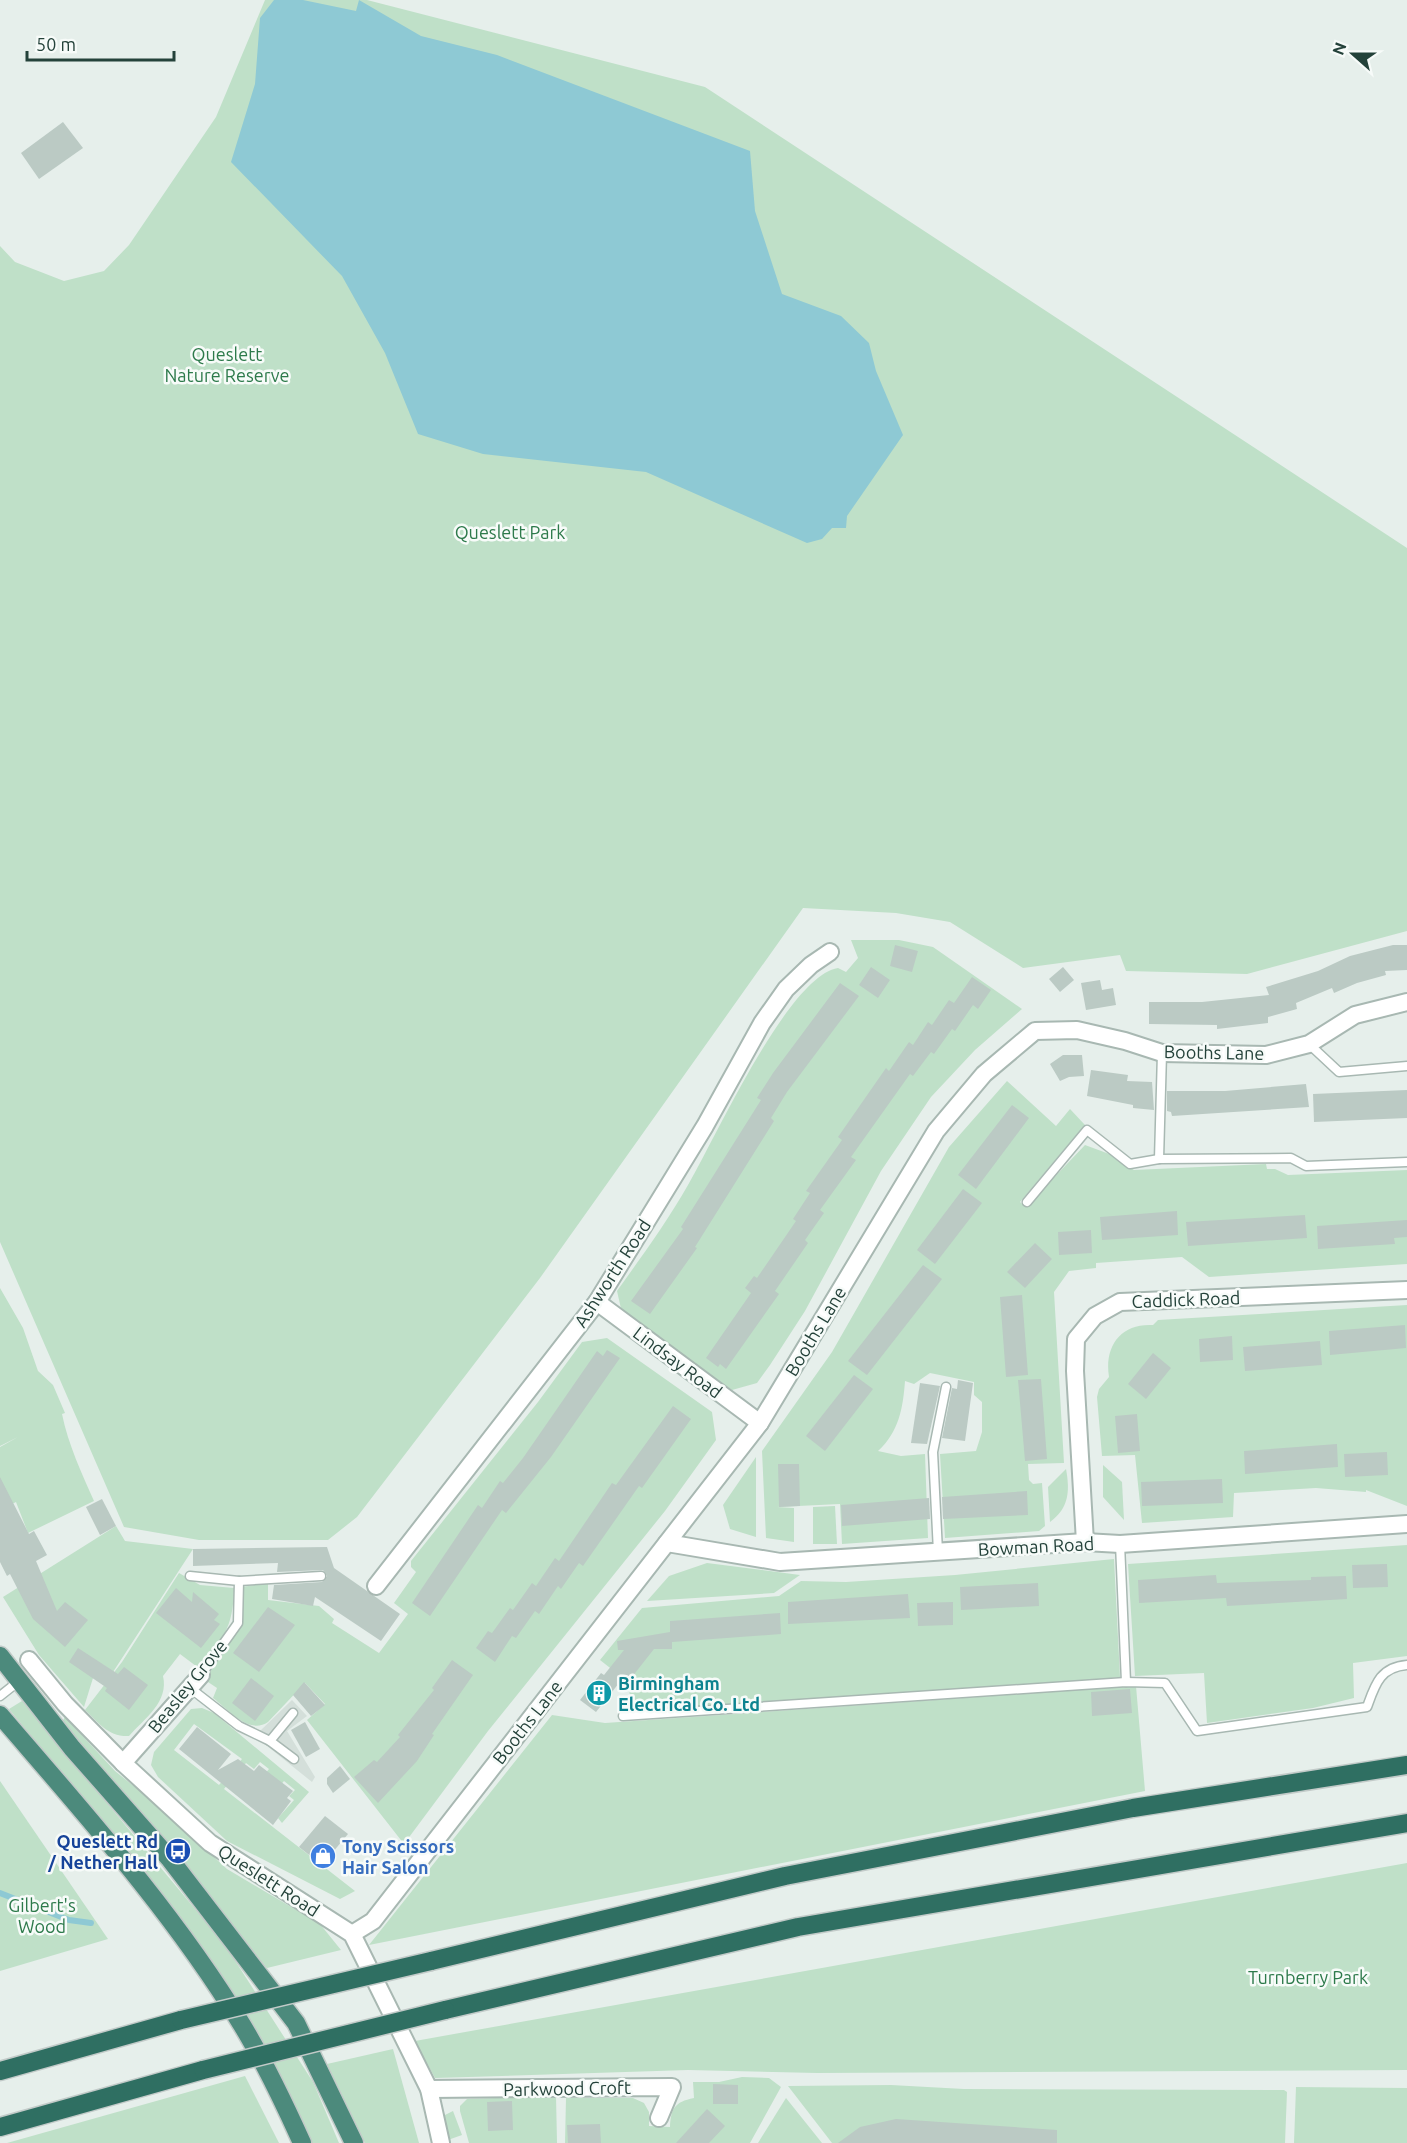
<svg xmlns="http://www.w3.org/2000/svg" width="1407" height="2143" font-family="Ubuntu,sans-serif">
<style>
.built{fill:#d4dfda}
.green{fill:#bfe0c8;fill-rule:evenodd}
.water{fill:#8ec9d4}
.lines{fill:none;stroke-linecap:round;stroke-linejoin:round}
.stream{stroke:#8ec9d4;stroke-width:6}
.building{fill:#bbcac4}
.service-casing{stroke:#a8b8b2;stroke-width:11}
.minor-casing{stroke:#a8b8b2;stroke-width:20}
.trunk-casing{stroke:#c2cac8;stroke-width:21}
.motorway-casing{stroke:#c2cac8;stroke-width:21}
.service{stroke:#fff;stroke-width:8}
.minor{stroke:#fff;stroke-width:16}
.trunk{stroke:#4c8a7c;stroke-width:18}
.motorway{stroke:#2f6f62;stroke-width:18}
.motorway-bridge-casing{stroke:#c2cac8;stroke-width:21;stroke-linecap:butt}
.motorway-bridge{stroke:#2f6f62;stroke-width:18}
.labels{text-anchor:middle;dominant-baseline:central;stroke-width:5;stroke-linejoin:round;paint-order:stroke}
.park-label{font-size:18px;fill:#2d7a4b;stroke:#f7fbf9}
.street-label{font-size:18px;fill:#24423a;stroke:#f7fbf9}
.culture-label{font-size:18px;font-weight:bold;fill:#0d838f;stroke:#f7fbf9;text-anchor:start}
.transit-label{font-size:18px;font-weight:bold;fill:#164399;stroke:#f7fbf9;text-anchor:end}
.shop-label{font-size:18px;font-weight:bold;fill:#366cbe;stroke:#f7fbf9;text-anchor:start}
</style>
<rect width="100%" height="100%" fill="#e6efeb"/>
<polygon class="built" points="292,1700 307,1716 287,1731 315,1777 312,1782 247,1730 261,1730"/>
<g class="green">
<polygon points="265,0 367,0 705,87 1407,548 1407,931 1247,974 1126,971 1120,955 1023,968 950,922 896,913 803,908 540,1278 357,1517 328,1540 199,1540 124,1527 0,1242 0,246 15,262 64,281 104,271 129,245 216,117"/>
<path d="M851,940H899L933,947L1022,1009L975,1050L931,1097L881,1171L805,1311L770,1365L757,1383L732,1390L622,1313L617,1291C642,1256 667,1222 688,1185C715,1139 788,976 838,968L846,972L858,958Z"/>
<path d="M1007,1081L1056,1126L1070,1109L1085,1125L1020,1202L1026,1207L1085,1145L1112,1155L1134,1170L1266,1164L1267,1169H1275L1288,1175L1407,1170V1264L1209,1277L1182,1257L1096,1263V1268L1069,1271L1054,1292L1064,1463L1028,1464L1029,1480L1033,1484L1042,1483L1045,1526L1039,1531L945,1538L940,1454L976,1451L982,1432V1402L974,1395V1382L930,1373L914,1384L905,1381C903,1408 899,1432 878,1451L901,1456L925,1454L928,1538L842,1544L840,1504L777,1507L794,1508V1542L766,1538L762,1451L832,1352L949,1147Z"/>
<path d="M0,1288L23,1328L38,1371L53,1385L65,1413L62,1414C68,1444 82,1474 94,1501L28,1533L16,1502L0,1510V1447L18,1437L0,1446Z"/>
<path d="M1407,1305V1506L1366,1490V1492L1316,1488L1234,1493L1233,1517L1142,1523L1135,1455L1102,1456L1097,1397L1099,1389L1109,1377C1104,1346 1121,1323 1153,1325L1158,1320Z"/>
<path d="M607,1338L712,1412L716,1440L665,1511L488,1731L404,1844L307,1720L325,1704L305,1683L268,1722C249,1735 229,1710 213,1698L217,1688L205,1680L243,1620L242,1587L268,1583V1600L319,1606L334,1619L332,1623L379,1653L408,1614L394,1603L416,1572L411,1567V1561L538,1402L582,1342Z"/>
<polygon points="756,1457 756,1537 730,1529 723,1505"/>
<polygon points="1103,1465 1122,1482 1124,1520 1103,1497"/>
<path d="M1066,1469C1070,1491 1069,1508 1050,1522L1048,1487Z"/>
<polygon points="835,1506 837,1544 813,1544 813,1507"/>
<polygon points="116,1526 125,1541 193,1549 113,1672 102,1664 93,1678 84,1707 39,1655 3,1597"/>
<polygon points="1407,1545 1407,1656 1353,1663 1354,1698 1313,1708 1207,1723 1204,1673 1135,1676 1128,1564"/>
<polygon points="1114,1559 1120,1677 1049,1685 632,1711 628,1682 600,1660 642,1608 779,1596 801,1581 846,1582 955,1575"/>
<polygon points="707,1563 800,1575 774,1593 647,1601 669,1576"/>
<path d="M179,1573L200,1585L234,1588C233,1630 223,1636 200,1669L180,1654L163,1676C169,1702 145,1718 129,1736C108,1737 99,1723 85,1710L122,1662Z"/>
<polygon points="1136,1686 1145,1791 369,1945 552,1715 605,1723"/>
<polygon points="22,1701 225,1945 313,2082 339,2143 311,2143 278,2071 191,1936 117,1840 9,1709"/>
<path d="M202,1708L214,1713L309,1792L282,1823L278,1818L294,1800L289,1796L295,1790L284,1781L277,1789L263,1776L269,1769L260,1762L254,1769L246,1763L224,1789L355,1891L340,1899L227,1841L158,1777L151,1765L154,1752L191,1709ZM194,1724L242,1759L219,1785L174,1750Z"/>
<polygon points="65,1717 115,1771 162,1809 227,1869 320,1924 341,1950 267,1968 62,1722"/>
<polygon points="0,1781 108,1939 0,1971"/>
<polygon points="1407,1863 1407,2070 817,2073 688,2070 435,2078 415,2041"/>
<polygon points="393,2049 419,2143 365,2143 327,2064"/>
<polygon points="245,2076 279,2143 7,2143"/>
<path d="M742,2077L769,2078L781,2087L750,2143H565L566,2098H633L644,2103L649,2112V2126L670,2127C671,2109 674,2102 694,2098L693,2082H719Z"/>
<polygon points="891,2085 964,2089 1284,2090 1287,2092 1285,2143 832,2143 788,2086"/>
<polygon points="1296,2087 1407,2088 1407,2143 1294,2143"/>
<polygon points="556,2096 557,2143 469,2143 460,2111 460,2106 467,2099"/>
<polygon points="786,2098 822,2143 758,2143"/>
<polygon points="453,2111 462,2135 445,2141 439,2118"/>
</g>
<polygon class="water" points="274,0 303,0 356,11 359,0 421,36 497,55 750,151 755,211 782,294 841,316 869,343 876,371 903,435 847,516 846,528 832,528 822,539 807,543 646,472 483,454 418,434 385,353 342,276 231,162 255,84 260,18"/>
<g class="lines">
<polyline class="stream" points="0,1893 69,1920 91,1923"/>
</g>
<g class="building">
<polygon points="63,122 83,148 39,179 21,153"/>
<polygon points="895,945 918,951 912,972 890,966"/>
<polygon points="1393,945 1407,945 1407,970 1385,971 1386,975 1357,983 1334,993 1332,988 1296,1003 1297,1009 1268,1017 1268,1023 1217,1029 1217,1025 1149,1024 1149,1002 1202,1002 1269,995 1266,987 1318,971 1350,956"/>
<polygon points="871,967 890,980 878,998 859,985"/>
<polygon points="1063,967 1074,980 1060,992 1049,979"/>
<polygon points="972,977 991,990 978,1009 973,1005 955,1031 952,1029 934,1054 931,1052 913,1076 910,1074 851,1157 856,1160 820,1210 824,1213 805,1240 808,1243 775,1291 779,1294 726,1369 720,1364 718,1367 706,1358 751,1293 745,1288 754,1276 757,1278 796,1221 793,1219 810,1193 806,1191 842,1140 838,1137 886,1068 889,1071 909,1042 913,1045 928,1022 932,1025 949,1000 954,1003"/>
<polygon points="1100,980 1102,990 1113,988 1116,1005 1086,1010 1081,983"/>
<polygon points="840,983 859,996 787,1092 771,1118 774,1121 695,1247 697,1248 650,1314 631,1301 683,1229 681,1227 761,1100 757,1098 773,1073"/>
<polygon points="1063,1055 1082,1055 1084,1076 1069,1077 1060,1081 1050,1064"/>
<polygon points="1091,1070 1128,1075 1127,1081 1152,1082 1154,1110 1133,1108 1133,1105 1087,1096"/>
<polygon points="1306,1084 1309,1107 1172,1116 1171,1112 1167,1111 1167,1091 1225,1091"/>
<polygon points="1407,1090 1407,1118 1314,1122 1313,1094"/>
<polygon points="1012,1105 1029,1118 976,1189 958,1175"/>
<polygon points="963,1189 982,1203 935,1264 917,1250"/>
<polygon points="1177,1211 1178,1235 1102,1240 1100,1217"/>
<polygon points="1305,1215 1307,1238 1188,1246 1186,1222"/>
<polygon points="1407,1220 1407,1237 1394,1238 1395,1244 1318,1249 1317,1226"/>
<polygon points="1091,1230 1092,1253 1059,1255 1058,1232"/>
<polygon points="1035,1243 1052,1259 1025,1288 1007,1272"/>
<polygon points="923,1265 942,1279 867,1375 848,1361"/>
<polygon points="1022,1295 1028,1375 1006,1377 1000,1297"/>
<polygon points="1405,1325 1406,1348 1330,1355 1329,1331"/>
<polygon points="1232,1336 1233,1360 1200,1362 1199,1339"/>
<polygon points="1320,1341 1322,1365 1245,1371 1243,1347"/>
<polygon points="607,1350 620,1358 551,1457 506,1513 502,1510 430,1616 412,1603 478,1505 482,1508 500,1481 503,1483 523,1458 597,1351 603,1356"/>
<polygon points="1153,1353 1171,1368 1146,1399 1128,1384"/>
<polygon points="854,1375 873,1389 825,1451 806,1436"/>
<polygon points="1041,1379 1047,1459 1025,1461 1018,1380"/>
<polygon points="958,1380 973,1383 965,1441 942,1438 952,1388 957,1389"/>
<polygon points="920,1383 940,1386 927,1444 911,1443"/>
<polygon points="673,1406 691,1419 642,1488 639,1486 583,1566 579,1563 561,1589 558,1586 539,1614 535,1611 516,1638 512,1636 495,1662 476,1648 488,1631 492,1633 510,1608 513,1610 532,1583 536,1586 555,1558 559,1561 612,1483 616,1485"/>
<polygon points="1137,1414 1140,1451 1118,1453 1115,1416"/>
<polygon points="1337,1444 1338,1467 1245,1474 1244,1451"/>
<polygon points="1387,1452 1388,1475 1345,1477 1344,1454"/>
<polygon points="778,1464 799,1464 800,1506 779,1507"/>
<polygon points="0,1477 29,1534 34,1531 47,1555 36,1561 57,1611 65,1602 88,1620 65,1647 33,1619 10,1574 7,1576 0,1562"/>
<polygon points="1222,1479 1223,1503 1142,1506 1141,1482"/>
<polygon points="1027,1491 1028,1515 943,1519 942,1497"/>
<polygon points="929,1498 930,1519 842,1526 841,1505"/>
<polygon points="102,1499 116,1526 100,1535 86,1507"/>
<polygon points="327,1547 334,1568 400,1614 381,1641 315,1597 313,1606 272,1599 274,1585 322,1582 327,1576 323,1570 277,1572 278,1563 193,1566 193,1549"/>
<polygon points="1387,1564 1388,1587 1353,1588 1352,1565"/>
<polygon points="1216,1575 1217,1583 1311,1580 1311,1577 1346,1576 1347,1599 1227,1606 1226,1598 1139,1603 1138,1580"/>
<polygon points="1038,1583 1039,1606 961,1610 960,1587"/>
<polygon points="176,1588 192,1602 193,1592 219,1614 214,1620 220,1624 201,1648 156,1613"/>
<polygon points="908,1594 910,1618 788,1624 788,1602"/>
<polygon points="953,1602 953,1625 918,1626 917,1603"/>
<polygon points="268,1607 295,1625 259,1672 233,1653"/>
<polygon points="780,1613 781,1634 672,1642 672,1649 654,1649 628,1682 623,1678 596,1712 580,1700 601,1673 604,1675 624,1650 618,1650 617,1641 670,1632 670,1621"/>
<polygon points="78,1648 118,1674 124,1667 148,1685 129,1710 105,1691 107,1688 69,1662"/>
<polygon points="452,1660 473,1675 432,1734 434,1735 417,1761 378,1803 354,1777 374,1760 377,1762 400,1737 398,1735 434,1690 432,1688"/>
<polygon points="251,1678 274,1696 255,1721 232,1703"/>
<polygon points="304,1682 325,1705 311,1716 293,1695"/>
<polygon points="1130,1689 1132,1713 1092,1716 1091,1692"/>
<polygon points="305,1722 320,1749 306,1757 291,1730"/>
<polygon points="197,1727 231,1754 218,1770 238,1759 254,1771 259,1765 293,1791 287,1798 291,1801 273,1825 179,1749"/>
<polygon points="340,1766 350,1779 333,1793 327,1784 327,1778"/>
<polygon points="325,1816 348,1834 322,1865 299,1847"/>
<polygon points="713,2084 738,2085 738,2104 713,2104"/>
<polygon points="512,2101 513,2130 488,2131 487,2102"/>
<polygon points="707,2109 725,2126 709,2143 676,2143"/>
<polygon points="896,2119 1057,2130 1057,2143 838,2143 860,2127"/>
<polygon points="600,2124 601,2143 568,2143 567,2125"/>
</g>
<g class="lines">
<g class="service-casing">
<g id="service">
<polyline points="1309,1044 1339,1072 1407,1066"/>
<polyline points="1159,1159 1162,1053"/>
<polyline points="1027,1202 1087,1130 1130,1164 1159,1159 1291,1158 1306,1166 1407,1162"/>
<polyline points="1120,1544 1126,1682"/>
<polyline points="938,1552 933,1452 946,1387"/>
<polyline points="190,1576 239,1581 238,1623 201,1675"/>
<polyline points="239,1581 321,1576"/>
<polyline points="190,1688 239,1726 270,1741 293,1713"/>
<polyline points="0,1696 19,1681"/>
<path d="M623,1716L1126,1682L1165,1683L1197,1731L1367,1707C1375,1685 1380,1667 1407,1665"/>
<polyline points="270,1741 294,1759"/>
</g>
</g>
<g class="minor-casing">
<g id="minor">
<polyline points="597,1302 760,1423"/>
<polyline points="1085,1542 1075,1371 1076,1339 1095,1316 1120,1302 1407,1290"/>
<polyline points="667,1543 780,1562 1085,1542 1120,1544 1407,1524"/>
<polyline points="376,1586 597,1302 705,1126 762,1023 786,989 811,965 830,952"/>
<polyline points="29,1660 65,1704 123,1763 210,1843 352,1934 429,2089 441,2143"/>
<polyline points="123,1763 201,1675"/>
<polyline points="352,1934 373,1921 760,1423 936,1131 984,1074 1035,1031 1077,1030 1125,1041 1162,1053 1266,1055 1309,1044 1355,1015 1407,1002"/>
<polyline points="429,2089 672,2087 659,2118"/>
</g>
</g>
<g class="trunk-casing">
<g id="trunk">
<polyline points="0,1656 72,1748 169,1858 296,2023 354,2143"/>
<path d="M0,1715C85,1814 174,1913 242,2025C265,2063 284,2103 302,2143"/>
</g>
</g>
<g class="motorway-casing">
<g id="motorway">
<polyline points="431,1961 785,1876 1133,1808 1407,1765"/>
<polyline points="445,2010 798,1927 1407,1823"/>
<polyline points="0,2071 181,2020"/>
<polyline points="0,2127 203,2070"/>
</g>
</g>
<use href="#service" class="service"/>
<use href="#minor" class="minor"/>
<use href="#trunk" class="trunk"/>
<use href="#motorway" class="motorway"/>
<g class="motorway-bridge-casing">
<g id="motorway-bridge">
<polyline points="181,2020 431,1961"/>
<polyline points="203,2070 445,2010"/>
</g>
</g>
<use href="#motorway-bridge" class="motorway-bridge"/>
</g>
<defs>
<g id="building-disc" transform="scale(1.35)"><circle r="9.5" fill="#0f9aa8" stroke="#f7fbf9"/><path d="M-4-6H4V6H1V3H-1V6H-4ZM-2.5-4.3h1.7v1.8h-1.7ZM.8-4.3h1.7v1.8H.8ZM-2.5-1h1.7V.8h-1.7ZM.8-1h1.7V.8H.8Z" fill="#fff"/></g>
<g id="bus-disc" transform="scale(1.35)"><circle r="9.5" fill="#1a4fb4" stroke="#f7fbf9"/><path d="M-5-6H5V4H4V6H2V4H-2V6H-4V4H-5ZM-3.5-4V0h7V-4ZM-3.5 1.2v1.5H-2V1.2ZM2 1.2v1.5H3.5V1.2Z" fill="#fff"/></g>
<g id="shop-disc" transform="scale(1.35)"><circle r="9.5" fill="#3f7fe0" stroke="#f7fbf9"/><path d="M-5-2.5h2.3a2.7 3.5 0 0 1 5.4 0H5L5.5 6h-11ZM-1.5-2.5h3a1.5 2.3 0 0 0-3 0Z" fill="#fff"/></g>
</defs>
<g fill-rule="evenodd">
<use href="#building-disc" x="599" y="1693"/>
<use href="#bus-disc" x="178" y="1851"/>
<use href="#shop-disc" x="323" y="1856"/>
</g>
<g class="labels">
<g class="park-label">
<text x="227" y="354">Queslett<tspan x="227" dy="21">Nature Reserve</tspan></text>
<text x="510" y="532">Queslett Park</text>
<text x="42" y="1905">Gilbert's<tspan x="42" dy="21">Wood</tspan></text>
<text x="1308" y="1977">Turnberry Park</text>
</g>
<g class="street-label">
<text transform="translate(1214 1052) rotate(1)">Booths Lane</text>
<text transform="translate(612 1273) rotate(-57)">Ashworth Road</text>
<text transform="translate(1186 1299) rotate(-2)">Caddick Road</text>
<text transform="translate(815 1331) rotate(-59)">Booths Lane</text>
<text transform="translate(678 1362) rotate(37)">Lindsay Road</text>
<text transform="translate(1036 1546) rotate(-3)">Bowman Road</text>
<text transform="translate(187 1686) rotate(-51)">Beasley Grove</text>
<text transform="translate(527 1722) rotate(-52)">Booths Lane</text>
<text transform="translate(269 1880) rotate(33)">Queslett Road</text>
<text transform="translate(567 2088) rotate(-1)">Parkwood Croft</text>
</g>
<g class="culture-label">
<text x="618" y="1683">Birmingham<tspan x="618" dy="21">Electrical Co. Ltd</tspan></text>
</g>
<g class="transit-label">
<text x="158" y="1841">Queslett Rd<tspan x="158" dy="21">/ Nether Hall</tspan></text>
</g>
<g class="shop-label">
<text x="342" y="1846">Tony Scissors<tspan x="342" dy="21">Hair Salon</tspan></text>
</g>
</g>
<g transform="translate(1353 54) rotate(291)" stroke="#f7fbf9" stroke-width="4.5" paint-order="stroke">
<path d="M0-4.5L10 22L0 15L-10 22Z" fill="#24423a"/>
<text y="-9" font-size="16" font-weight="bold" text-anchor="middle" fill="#24423a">N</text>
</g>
<path d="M27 51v9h147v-9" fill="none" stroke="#24423a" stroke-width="3"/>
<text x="36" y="51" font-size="18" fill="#24423a" stroke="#f7fbf9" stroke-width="4.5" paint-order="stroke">50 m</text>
</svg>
